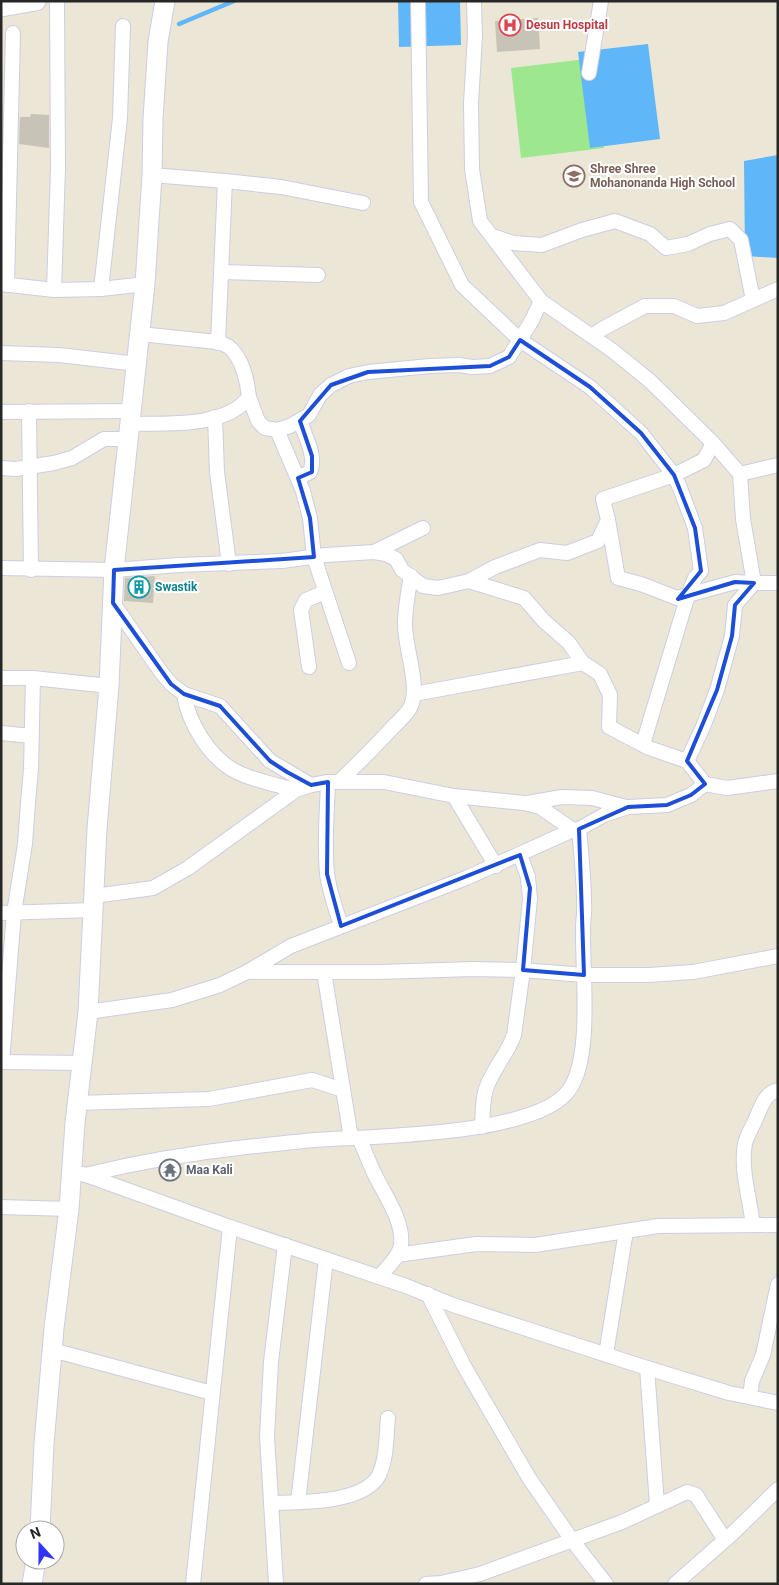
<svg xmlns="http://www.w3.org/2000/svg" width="779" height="1585" font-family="Roboto,sans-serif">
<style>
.green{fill:#9de88e}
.water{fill:#5fb6f9}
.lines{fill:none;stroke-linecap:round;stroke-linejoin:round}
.stream{stroke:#5fb6f9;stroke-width:4.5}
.building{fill:#c7c3b7}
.street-casing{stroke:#cccde3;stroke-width:16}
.secondary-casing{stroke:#cccde3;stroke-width:21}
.street{stroke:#fff;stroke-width:14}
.secondary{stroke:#fff;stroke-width:19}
.marked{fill:none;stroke:#1d4ed8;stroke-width:4;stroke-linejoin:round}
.labels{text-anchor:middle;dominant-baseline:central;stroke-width:4;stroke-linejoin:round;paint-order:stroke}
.health-label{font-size:12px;font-weight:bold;fill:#be3a42;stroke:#fff;text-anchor:start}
.education-label{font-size:12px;font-weight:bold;fill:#785e54;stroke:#fff;text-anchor:start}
.culture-label{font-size:12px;font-weight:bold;fill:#0d838f;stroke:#fff;text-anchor:start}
.worship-label{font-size:12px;font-weight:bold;fill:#5b616d;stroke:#fff;text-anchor:start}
</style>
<rect width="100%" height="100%" fill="#ece6d7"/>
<polygon class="green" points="594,58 604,148 521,158 511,68"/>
<g class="water">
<polygon points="398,1 460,1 461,45 399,47"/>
<polygon points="648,44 660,139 590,148 578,52"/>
<polygon points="778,155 778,258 745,256 744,161"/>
</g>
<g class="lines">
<polyline class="stream" points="179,24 234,1"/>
</g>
<g class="building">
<polygon points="538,18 540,49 497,52 495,21"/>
<polygon points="31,114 49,115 49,148 19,144 20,117 30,117"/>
<polygon points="155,576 153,603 124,601 125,578"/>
</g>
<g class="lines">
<g class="street-casing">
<g id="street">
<polyline points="418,1 421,202 462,285 520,340 590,387 641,433 674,475 680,488 695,528 701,571 695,578 688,595 643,744"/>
<polyline points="474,1 475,36 471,103 472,169 480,221 541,301 613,351 650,381 713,443 740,474 778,465"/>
<polyline points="589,73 601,1"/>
<polyline points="152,175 225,181 281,187 363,203"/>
<polyline points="492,236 513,243 542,245 582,230 615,221 650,234 666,248 688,244 710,234 730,229 741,240 753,300"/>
<polyline points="221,272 318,275"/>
<polyline points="1,284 54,290 101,289 145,284"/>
<polyline points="7,285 13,33"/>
<polyline points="101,289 120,118 123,26"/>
<polyline points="54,290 58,168 57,1"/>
<polyline points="592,336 602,329 645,306 674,306 697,316 724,313 778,289"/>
<polyline points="218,343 225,181"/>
<polyline points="1,353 59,355 137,364"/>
<polyline points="249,397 258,421 265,428 277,430 290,426 309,415 320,395 331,385 349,376 368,372 430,366 459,365 472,367 490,366 509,357 531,322 541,301"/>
<polyline points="29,411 31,570"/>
<polyline points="1,412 132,411"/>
<polyline points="215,417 217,472 229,564"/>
<path d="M131,424C166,423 226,428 249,397C247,380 243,359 229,347C226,345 221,343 217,342L140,334"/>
<polyline points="277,430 303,491 310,518 314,557 349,663"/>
<polyline points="1,468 16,469 54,463 72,458 104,439 129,439"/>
<path d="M298,478L310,472C317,457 305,436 300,421"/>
<polyline points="608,520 618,578 641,584 677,598 735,582 754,583 743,519 740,474"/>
<polyline points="374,552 423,528"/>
<polyline points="1,568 114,570 179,565 282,561 326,555 374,552 386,554 396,559 402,570 423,586 438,588 469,581 495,567 540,550 567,553 598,541 608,520 603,499 674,475 704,460 713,443"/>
<polyline points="469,581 524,598 544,621 569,643 583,663 600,674 610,695 609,727 649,748 687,761"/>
<polyline points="778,583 754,583 735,605 732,636 717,690 703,727 687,761 705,784 727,788 778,781"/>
<polyline points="113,603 161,672 171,684 184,694 220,706 270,761 311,785"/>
<polyline points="309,667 301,610 306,600 325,592"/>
<polyline points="1,678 33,678 109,686"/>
<path d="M184,694C188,722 210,759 237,772C255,781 277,785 296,790"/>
<polyline points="414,694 583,663"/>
<polyline points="1,733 32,736"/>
<path d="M328,782C327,812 324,843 327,873C329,891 336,909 341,926"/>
<path d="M339,782C357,764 375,747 392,728C398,722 406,715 410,708C421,687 405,649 405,625C405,608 408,592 411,576"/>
<polyline points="454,796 496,866"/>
<polyline points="527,803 562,797 592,798 626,807"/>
<polyline points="94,896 153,888 188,868 296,790 311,785 328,782 384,782 454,796 524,803 540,807 573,830 579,829 604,815 628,807 667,805 691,795 705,784"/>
<polyline points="1,913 93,910"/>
<polyline points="247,972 379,972 473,969 523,970 584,975 649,975 693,972 778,956"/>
<polyline points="324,972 351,1138"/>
<polyline points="88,1012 172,1000 220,985 247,972 291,946 466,878 573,830"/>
<polyline points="1,1062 82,1063"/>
<polyline points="2,1062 14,913 25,844 28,803 31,769 33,678"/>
<polyline points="77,1103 209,1099 312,1080 343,1090"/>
<path d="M482,1127C483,1113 482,1096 488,1084C495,1066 508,1053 514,1035L523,970L530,899L528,877L520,855"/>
<path d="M359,1138C364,1149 369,1162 374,1173C384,1194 404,1221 401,1245C399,1258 386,1268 379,1277"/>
<polyline points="83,1174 230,1227 406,1286 453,1305 647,1368 729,1393 778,1403"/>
<path d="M85,1175C138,1162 192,1153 246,1147C269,1145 292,1142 315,1140C370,1136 537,1136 569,1090C593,1057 582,969 583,928C583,920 585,911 584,902C584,878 581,853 579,829"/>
<polyline points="1,1207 69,1209"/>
<path d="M753,1225C750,1200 739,1164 746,1140C749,1132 754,1124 757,1116C762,1105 765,1093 778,1090"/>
<polyline points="397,1255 476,1244 535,1245 658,1226 778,1225"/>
<polyline points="428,1294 464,1366 529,1478 572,1540 606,1584"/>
<polyline points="52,1350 212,1393"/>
<polyline points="606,1354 626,1231"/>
<polyline points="647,1368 657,1505"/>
<polyline points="750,1397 752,1381 763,1355 778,1284"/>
<polyline points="298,1502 326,1259"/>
<path d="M271,1503C299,1502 364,1504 379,1475C387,1458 386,1437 388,1418"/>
<polyline points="193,1584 230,1227"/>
<polyline points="276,1584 267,1436 271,1362 285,1245"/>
<polyline points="426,1584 441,1583 480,1574 622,1522 687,1492 696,1495 725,1540"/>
<polyline points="675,1584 734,1532 778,1489"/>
</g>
</g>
<g class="secondary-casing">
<g id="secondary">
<polyline points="1,7 36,1"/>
<polyline points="40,1530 44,1444 54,1328 69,1209 75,1123 88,1012 97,829 109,686 114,570 145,284 152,175 153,119 158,42 165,1"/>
<polyline points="32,1584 36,1560"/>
</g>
</g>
<use href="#street" class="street"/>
<use href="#secondary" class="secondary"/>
</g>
<path class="marked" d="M520,340L590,387L641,433L674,475L695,528L701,571L678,599L735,582L754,583L735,605L732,636L717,690L687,761L705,784L691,795L667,805L628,807L579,829L584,975L523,970L530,888L520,855L341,926L327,874L328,782L311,785L287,772L270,761L220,706L184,694L171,684L113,603L114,570L314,557L310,518L298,478L312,472V456L300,421L331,385L368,372L490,366L509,357Z"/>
<defs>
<g id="hospital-ring" transform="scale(1.125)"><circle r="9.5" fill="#fff" stroke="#e0444e" stroke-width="1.5"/><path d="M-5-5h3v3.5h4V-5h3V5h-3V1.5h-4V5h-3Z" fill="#e0444e"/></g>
<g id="school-ring" transform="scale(1.125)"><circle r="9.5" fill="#fff" stroke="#8d6e63" stroke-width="1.5"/><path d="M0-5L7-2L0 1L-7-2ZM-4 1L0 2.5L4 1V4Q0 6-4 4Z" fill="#8d6e63"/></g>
<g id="building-ring" transform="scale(1.125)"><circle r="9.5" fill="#fff" stroke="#0f9aa8" stroke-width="1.5"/><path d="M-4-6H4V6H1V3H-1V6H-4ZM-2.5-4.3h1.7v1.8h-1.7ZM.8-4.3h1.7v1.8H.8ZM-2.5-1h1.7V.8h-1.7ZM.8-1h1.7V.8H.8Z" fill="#0f9aa8"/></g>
<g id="temple-ring" transform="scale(1.125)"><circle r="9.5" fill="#fff" stroke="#6b7280" stroke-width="1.5"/><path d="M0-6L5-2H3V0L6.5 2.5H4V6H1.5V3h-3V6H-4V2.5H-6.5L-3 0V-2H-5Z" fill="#6b7280"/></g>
</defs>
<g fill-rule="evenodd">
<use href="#hospital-ring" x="510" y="25"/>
<use href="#school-ring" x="574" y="176"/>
<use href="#building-ring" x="139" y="587"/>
<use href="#temple-ring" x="170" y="1170"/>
</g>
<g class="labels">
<g class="health-label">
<text x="526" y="25">Desun Hospital</text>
</g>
<g class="education-label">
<text x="590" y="169">Shree Shree<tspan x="590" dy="14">Mohanonanda High School</tspan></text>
</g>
<g class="culture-label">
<text x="155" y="587">Swastik</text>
</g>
<g class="worship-label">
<text x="186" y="1170">Maa Kali</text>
</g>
</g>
<rect width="779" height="1585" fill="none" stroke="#272727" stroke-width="5"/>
<g transform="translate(40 1545) rotate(339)"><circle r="24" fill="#ffffff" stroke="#a9a9a9"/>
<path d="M0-4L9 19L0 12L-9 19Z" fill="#3134ff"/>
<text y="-8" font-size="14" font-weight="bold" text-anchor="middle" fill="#272727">N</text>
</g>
</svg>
